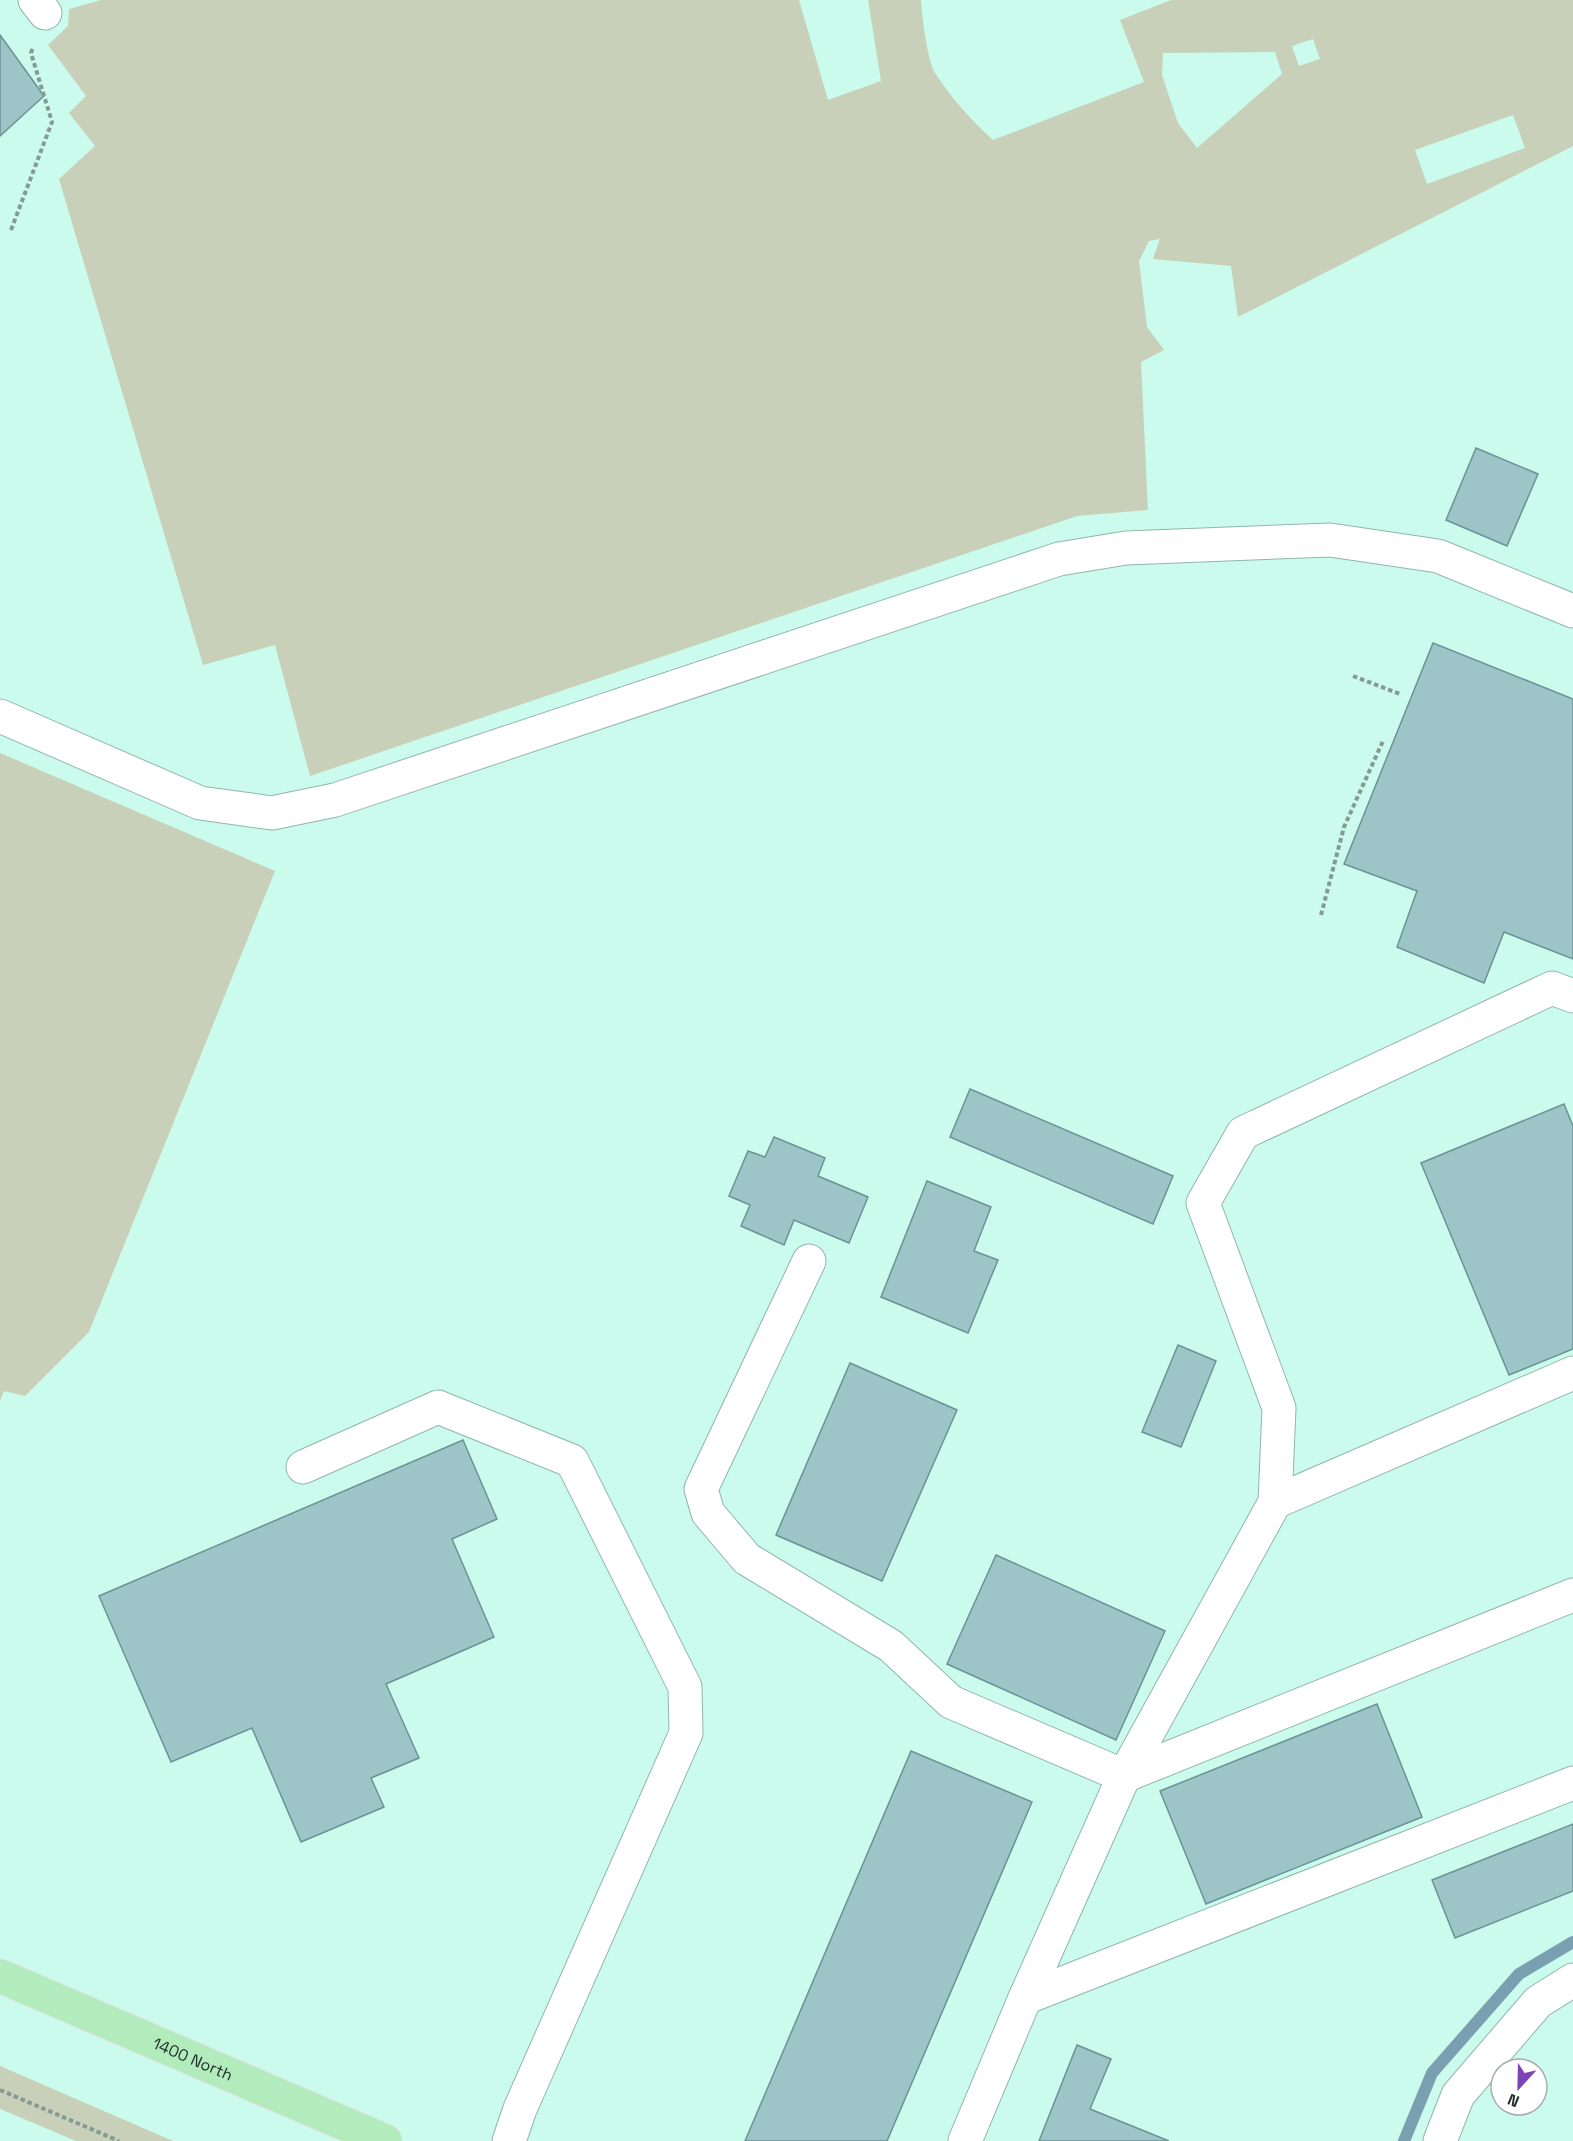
<svg xmlns="http://www.w3.org/2000/svg" width="1573" height="2141" font-family="'Space Grotesk',sans-serif">
<style>
.built{fill:#cafbec;fill-rule:evenodd}
.green{fill:#c9d0b9;fill-rule:evenodd}
.lines{fill:none;stroke-linecap:round;stroke-linejoin:round}
.stream{stroke:#7a9fb0;stroke-width:12}
.building{fill:#9dc5c8;stroke:#6b9395;stroke-width:1.5}
.minor-casing{stroke:#91b6ab;stroke-width:35}
.major-casing{stroke:#dcdedd;stroke-width:35}
.path{stroke:#869a94;stroke-width:4;stroke-dasharray:4.5 3;stroke-linecap:butt}
.minor{stroke:#fff;stroke-width:33}
.major{stroke:#b2ecbc;stroke-width:33}
.labels{text-anchor:middle;dominant-baseline:central;stroke-width:5;stroke-linejoin:round;paint-order:stroke}
.street-label{font-size:16px;fill:#23322d;stroke:#fff}
</style>
<rect width="100%" height="100%" fill="#e6fdf6"/>
<path class="built" d="M0,0H1573V2141H0ZM1501,2069H1537V2105H1501Z"/>
<g class="green">
<path d="M101,0H799L828,100L881,81L868,0H921C922,16 927,59 935,73C951,98 972,121 993,140L1144,82L1120,20L1171,0H1573V146L1238,317L1231,266L1153,259L1160,239L1149,241L1139,261L1147,327L1164,350L1141,362L1148,510L1077,516L310,776L275,645L203,665L59,179L95,146L69,113L86,96L48,45L68,26L69,9ZM1313,39L1320,59L1299,66L1292,46ZM1275,52L1282,74L1197,148L1178,123L1162,75L1163,53ZM1513,115L1525,148L1427,184L1415,150Z"/>
<polygon points="0,753 275,871 89,1332 25,1396 4,1391 0,1401"/>
<polygon points="0,2066 173,2141 76,2141 0,2109"/>
</g>
<g class="lines">
<polyline class="stream" points="1404,2141 1432,2073 1519,1974 1573,1942"/>
</g>
<g class="building">
<polygon points="0,35 44,96 0,136"/>
<polygon points="1476,448 1538,474 1507,546 1446,520"/>
<polygon points="1433,643 1573,699 1573,959 1504,932 1484,983 1397,947 1417,891 1344,864"/>
<polygon points="970,1089 1173,1176 1153,1224 950,1137"/>
<polygon points="1564,1104 1573,1126 1573,1349 1509,1375 1421,1163"/>
<polygon points="774,1137 825,1158 818,1176 868,1197 849,1243 794,1220 784,1245 741,1226 750,1205 729,1196 748,1151 765,1157"/>
<polygon points="927,1181 991,1207 974,1251 998,1260 968,1333 881,1297"/>
<polygon points="1178,1345 1216,1361 1181,1447 1142,1432"/>
<polygon points="850,1363 957,1410 882,1581 776,1535"/>
<polygon points="463,1440 497,1519 452,1539 494,1637 386,1684 419,1758 371,1778 384,1807 301,1842 252,1728 171,1762 99,1596"/>
<polygon points="996,1555 1165,1631 1116,1740 947,1664"/>
<polygon points="1377,1704 1422,1817 1206,1904 1160,1791"/>
<polygon points="911,1751 1032,1802 887,2141 745,2141"/>
<polygon points="1573,1824 1573,1891 1455,1938 1432,1880"/>
<polygon points="1077,2045 1111,2059 1090,2109 1169,2141 1039,2141"/>
</g>
<g class="lines">
<g class="minor-casing">
<g id="minor">
<polyline points="35,0 45,13"/>
<polyline points="0,716 200,803 272,813 335,800 1059,559 1126,548 1330,540 1438,556 1573,611"/>
<polyline points="809,1261 701,1489 708,1513 747,1559 891,1646 951,1702 1124,1776 1573,1595"/>
<polyline points="303,1467 438,1407 572,1461 685,1687 686,1733 520,2109 509,2141"/>
<polyline points="1275,1502 1279,1408 1203,1203 1243,1133 1552,988 1573,996"/>
<polyline points="1025,1998 1573,1783"/>
<polyline points="965,2141 1025,1998 1124,1776 1275,1502 1573,1373"/>
<polyline points="1440,2141 1458,2095 1538,2002 1573,1980"/>
</g>
</g>
<g class="major-casing">
<g id="major">
<path id="s1" d="M0,1976L385,2141"/>
</g>
</g>
<g class="path">
<polyline points="11,230 52,122 31,53 33,47"/>
<polyline points="1353,676 1400,694"/>
<polyline points="1321,915 1344,827 1383,741"/>
<polyline points="0,2090 119,2141"/>
</g>
<use href="#minor" class="minor"/>
<use href="#major" class="major"/>
</g>
<g class="labels">
<g class="street-label">
<text stroke="none"><textPath href="#s1" startOffset="210">1400 North</textPath></text>
</g>
</g>
<g transform="translate(1519 2087) rotate(202)"><circle r="28" fill="#ffffff" stroke="#a7adab" stroke-width="1.5"/>
<path d="M0-4.5L10 22L0 15L-10 22Z" fill="#8042b7"/>
<text y="-9" font-size="16" font-weight="bold" text-anchor="middle" fill="#23322d">N</text>
</g>
</svg>
